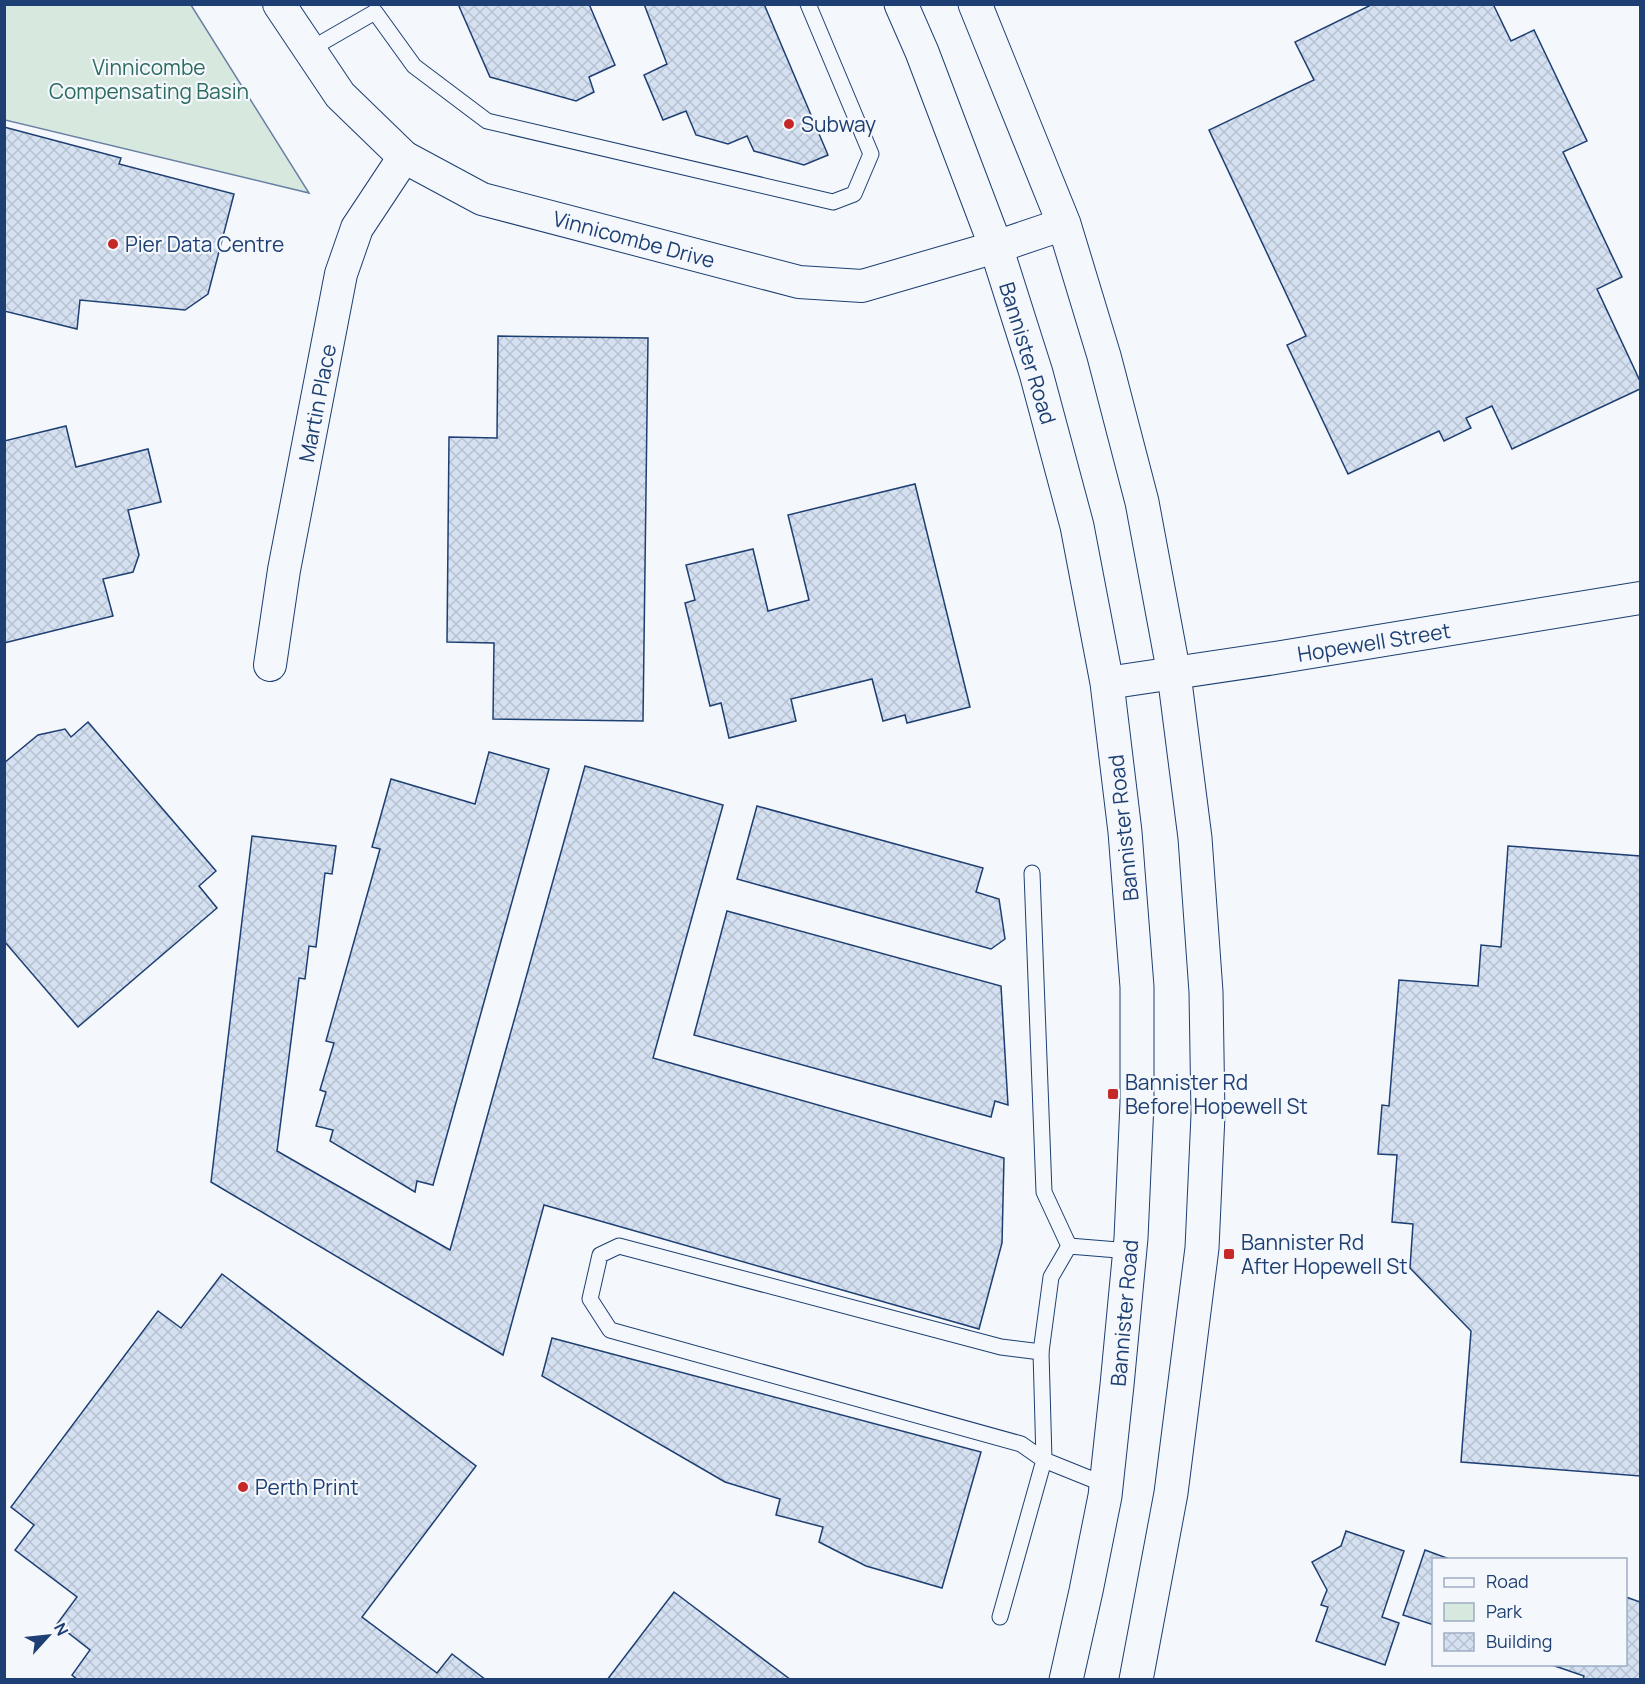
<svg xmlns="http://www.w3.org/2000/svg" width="1645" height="1684" font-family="Manrope,sans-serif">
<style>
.park{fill:#d7e8df;stroke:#687fa3;stroke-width:1.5}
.building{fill:url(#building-cross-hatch);stroke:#1d3f73;stroke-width:1.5}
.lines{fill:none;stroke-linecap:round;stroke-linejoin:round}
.service-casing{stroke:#1d3f73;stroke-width:17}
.minor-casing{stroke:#1d3f73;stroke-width:34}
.primary-casing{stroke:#1d3f73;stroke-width:35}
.service{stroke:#f4f7fb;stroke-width:15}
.minor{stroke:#f4f7fb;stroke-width:32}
.primary{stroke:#f4f7fb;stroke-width:33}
.poi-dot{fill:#c62828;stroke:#f4f7fb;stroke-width:2}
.labels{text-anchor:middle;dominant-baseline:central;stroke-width:4.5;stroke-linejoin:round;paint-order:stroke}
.park-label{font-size:21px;fill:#2c6c60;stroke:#f4f7fb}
.poi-label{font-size:21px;fill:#1d3f73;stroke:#f4f7fb;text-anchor:start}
.street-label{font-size:21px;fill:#1d3f73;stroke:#f4f7fb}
</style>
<defs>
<pattern id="building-cross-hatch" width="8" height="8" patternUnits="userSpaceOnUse" patternTransform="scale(1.5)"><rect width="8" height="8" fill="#d5e0f0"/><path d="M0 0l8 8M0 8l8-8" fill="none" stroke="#b6c1d1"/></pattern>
</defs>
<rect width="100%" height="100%" fill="#f4f7fb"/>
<polygon class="park" points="5,4 191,5 309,193 5,120"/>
<g class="building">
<polygon points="458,4 589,4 615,65 589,77 594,92 576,101 490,77"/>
<polygon points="644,4 764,4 828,155 804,165 754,151 747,136 728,144 696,135 686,111 663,120 644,75 667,64"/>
<polygon points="1373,4 1493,4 1511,41 1534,30 1587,141 1563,152 1622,277 1597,289 1640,381 1640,389 1512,449 1492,406 1466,418 1471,428 1444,441 1439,431 1348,474 1287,345 1306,336 1209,130 1314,80 1295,42"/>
<polygon points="4,127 121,158 119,164 234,194 208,294 185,310 80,300 77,329 4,311"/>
<polygon points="498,336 648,338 643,721 493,719 494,643 447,642 449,437 497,438"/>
<polygon points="66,426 76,467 148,449 161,502 128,510 139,555 133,572 103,579 113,616 4,643 4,441"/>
<polygon points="915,484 970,707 907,723 905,715 883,721 872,679 791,699 796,721 729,738 721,703 710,706 685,603 695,600 686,565 753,549 768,611 809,600 788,515"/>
<polygon points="88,722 216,871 199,886 217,908 78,1027 4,941 4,763 38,735 65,729 71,737"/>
<polygon points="489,752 549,769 433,1185 417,1181 415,1192 330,1141 333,1130 316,1126 326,1092 320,1090 334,1043 326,1041 380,849 372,847 391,779 475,804"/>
<polygon points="585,766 723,805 653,1058 1004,1158 1002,1243 979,1329 544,1205 503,1355 211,1182 252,836 336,846 332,874 325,873 316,947 309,946 305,979 299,978 277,1151 450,1250"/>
<polygon points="757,806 983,868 976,892 999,899 1005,939 991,949 737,879"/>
<polygon points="1508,846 1640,856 1640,1476 1461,1462 1471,1331 1410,1268 1413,1224 1392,1222 1397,1155 1378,1154 1382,1105 1389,1106 1399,980 1478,986 1481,945 1501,947"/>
<polygon points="727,911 1001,986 1008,1105 995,1101 991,1117 694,1035"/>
<polygon points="222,1274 476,1466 362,1617 437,1673 452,1654 486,1680 78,1680 72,1675 90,1650 57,1624 77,1597 15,1550 34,1525 11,1507 158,1311 181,1328"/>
<polygon points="552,1338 981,1452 942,1588 866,1566 819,1542 823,1527 776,1515 780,1499 725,1482 542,1376"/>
<polygon points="1346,1531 1404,1551 1382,1617 1399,1623 1385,1665 1316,1641 1328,1607 1321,1605 1327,1590 1312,1562 1341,1546"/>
<polygon points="1425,1550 1452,1560 1434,1560 1434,1625 1403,1615"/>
<polygon points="674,1592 791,1680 607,1680"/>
<polygon points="1626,1597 1640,1602 1640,1680 1583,1680 1584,1676 1549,1664 1626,1664"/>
</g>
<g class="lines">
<g class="service-casing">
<g id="service">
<polyline points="309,50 375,12 414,66 487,121 833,202 854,194 871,154 808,4"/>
<polyline points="1032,873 1044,1192 1069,1246"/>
<polyline points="1041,1352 1044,1460 1106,1485"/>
<polyline points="1000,1617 1044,1460 1021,1444 610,1330 590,1299 600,1255 619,1246 1001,1347 1041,1352 1051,1277 1069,1246 1130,1251"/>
</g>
</g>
<g class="minor-casing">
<g id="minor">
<polyline points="279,4 340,95 404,157 482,199 799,282 862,286 996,247 1064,224"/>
<polyline points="270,665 284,570 341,274 357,228 404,157"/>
<polyline points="1107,683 1275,658 1640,598"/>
</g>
</g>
<g class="primary-casing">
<g id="primary">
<polyline points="901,4 922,52 996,247 1036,373 1077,526 1107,683 1125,832 1137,987 1137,1103 1131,1238 1117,1385 1105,1496 1086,1591 1066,1680"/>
<polyline points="975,4 1064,224 1104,356 1142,502 1174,674 1195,838 1206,992 1208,1115 1202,1248 1171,1493 1136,1680"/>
</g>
</g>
<use href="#service" class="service"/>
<use href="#minor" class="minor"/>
<use href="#primary" class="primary"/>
</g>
<g class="poi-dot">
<circle cx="789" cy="124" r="6"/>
<circle cx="113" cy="244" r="6"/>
<rect x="1107" y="1088" width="12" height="12" rx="3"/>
<rect x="1223" y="1248" width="12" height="12" rx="3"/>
<circle cx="243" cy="1487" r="6"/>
</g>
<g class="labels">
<g class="park-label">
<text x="149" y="67">Vinnicombe<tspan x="149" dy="24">Compensating Basin</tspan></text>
</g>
<g class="poi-label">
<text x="801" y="124">Subway</text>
<text x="125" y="244">Pier Data Centre</text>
<text x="1125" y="1082">Bannister Rd<tspan x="1125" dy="24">Before Hopewell St</tspan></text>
<text x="1241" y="1242">Bannister Rd<tspan x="1241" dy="24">After Hopewell St</tspan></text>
<text x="255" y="1487">Perth Print</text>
</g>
<g class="street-label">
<text transform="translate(634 239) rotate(15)">Vinnicombe Drive</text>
<text transform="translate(1028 353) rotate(73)">Bannister Road</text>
<text transform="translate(317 403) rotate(-79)">Martin Place</text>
<text transform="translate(1374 642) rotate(-9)">Hopewell Street</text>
<text transform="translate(1123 828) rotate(-96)">Bannister Road</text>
<text transform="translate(1124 1313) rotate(-85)">Bannister Road</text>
</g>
</g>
<rect width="1645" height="1684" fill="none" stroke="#1d3f73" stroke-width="12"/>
<rect x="1432" y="1558" width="195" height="108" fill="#f4f7fb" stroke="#9eadc5" stroke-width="1.5"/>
<rect x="1444" y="1578" width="30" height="9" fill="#f4f7fb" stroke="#9eadc5" stroke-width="1.5"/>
<text x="1486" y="1588" font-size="18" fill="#1d3f73">Road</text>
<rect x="1444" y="1603" width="30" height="18" fill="#d7e8df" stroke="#9eadc5" stroke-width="1.5"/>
<text x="1486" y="1618" font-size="18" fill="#1d3f73">Park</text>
<rect x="1444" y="1633" width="30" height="18" fill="url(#building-cross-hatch)" stroke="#9eadc5" stroke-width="1.5"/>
<text x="1486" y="1648" font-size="18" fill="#1d3f73">Building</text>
<g transform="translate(48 1636) rotate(63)" stroke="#f4f7fb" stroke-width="4.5" paint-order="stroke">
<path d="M0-4.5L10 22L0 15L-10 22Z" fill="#1d3f73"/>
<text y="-9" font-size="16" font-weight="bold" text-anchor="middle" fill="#1d3f73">N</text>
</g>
</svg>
